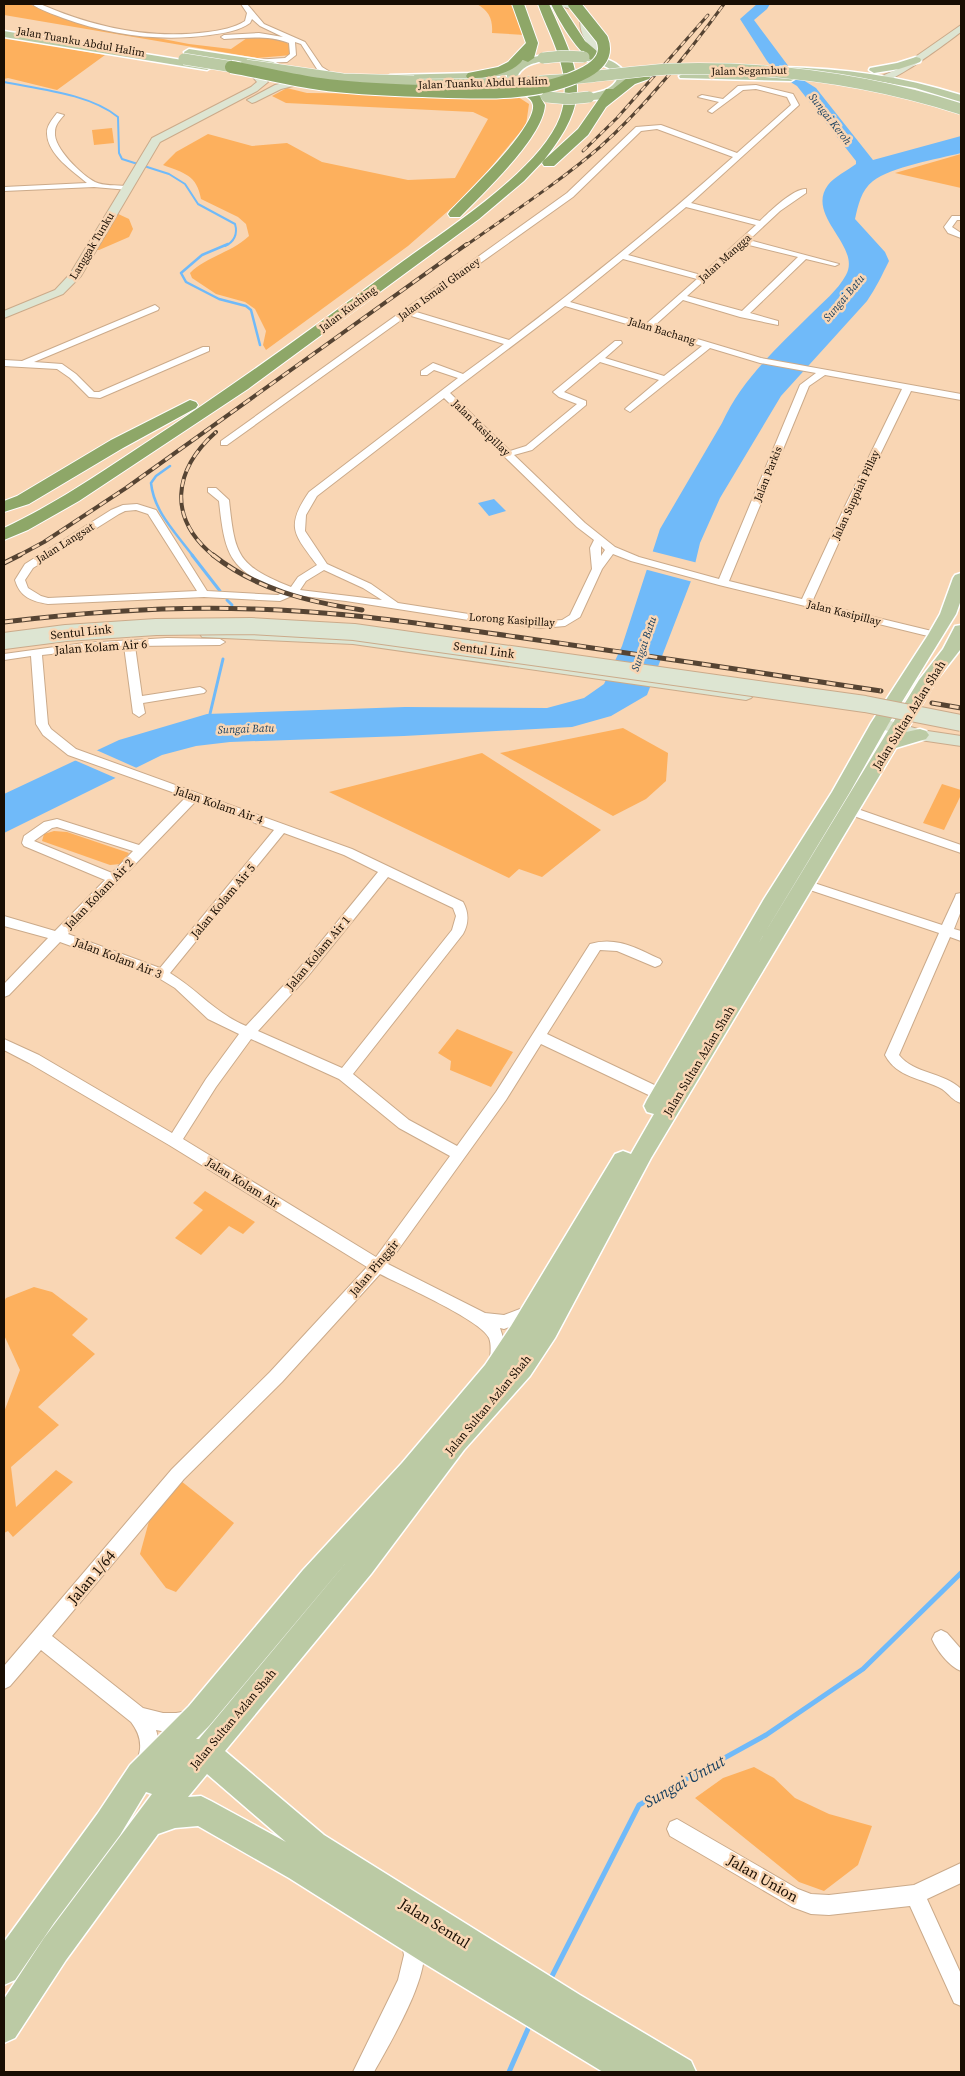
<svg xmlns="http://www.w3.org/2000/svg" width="965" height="2076" font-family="'Source Serif 4',serif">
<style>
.green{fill:#fdb05d}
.water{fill:#70baf9}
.pier{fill:#f9d6b4}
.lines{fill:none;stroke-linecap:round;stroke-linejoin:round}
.stream-far3{stroke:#70baf9;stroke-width:2}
.stream-far2{stroke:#70baf9;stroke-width:2.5}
.stream-far1{stroke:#70baf9;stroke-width:3}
.stream{stroke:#70baf9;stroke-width:5}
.street-casing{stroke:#cbaa8a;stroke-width:2}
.secondary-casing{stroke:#cbaa8a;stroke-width:2}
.primary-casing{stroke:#fff;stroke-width:3}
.highway-casing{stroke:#fff;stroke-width:2}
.street{fill:#fff;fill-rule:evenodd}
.secondary{fill:#dde5d2;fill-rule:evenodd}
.primary{fill:#bbcaa4;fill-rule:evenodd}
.highway{fill:#8ea768;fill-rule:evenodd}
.rail-far2-casing{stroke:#564433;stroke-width:3}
.rail-far1-casing{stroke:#564433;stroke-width:4}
.rail-casing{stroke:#564433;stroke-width:5}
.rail-far2{stroke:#f9d6b4;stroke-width:2;stroke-dasharray:6;stroke-linecap:butt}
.rail-far1{stroke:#f9d6b4;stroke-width:2.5;stroke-dasharray:8;stroke-linecap:butt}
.rail{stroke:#f9d6b4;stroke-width:3;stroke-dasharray:9;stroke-linecap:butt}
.secondary-bridge-casing{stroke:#cbaa8a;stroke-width:18;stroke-linecap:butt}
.primary-bridge-casing{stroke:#fff;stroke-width:12;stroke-linecap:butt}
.highway-bridge-casing{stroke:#fff;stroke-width:14;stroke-linecap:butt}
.secondary-bridge{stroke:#dde5d2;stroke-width:16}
.primary-bridge{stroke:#bbcaa4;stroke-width:11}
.highway-bridge{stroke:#8ea768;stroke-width:12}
.labels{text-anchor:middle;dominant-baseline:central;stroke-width:5;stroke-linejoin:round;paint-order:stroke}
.far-street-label{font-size:11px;fill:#190e03;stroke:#f9d6b4}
.far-water-label{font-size:11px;font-style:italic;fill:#194060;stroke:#f9d6b4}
.street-label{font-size:12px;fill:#190e03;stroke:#f9d6b4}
.near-street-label{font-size:15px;fill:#190e03;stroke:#f9d6b4}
.near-water-label{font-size:16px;font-style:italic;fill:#194060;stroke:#f9d6b4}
</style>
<rect width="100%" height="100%" fill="#f9d6b4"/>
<g class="green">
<polygon points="4,4 29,4 70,21 189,44 231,49 247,38 279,38 293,47 292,55 257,58 4,15"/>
<path d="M477,4H518L525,35L492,33C493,19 489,11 477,4Z"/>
<polygon points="4,37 105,55 57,90 8,78 4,79"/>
<path d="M287,88L307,93L515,95L529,104L526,125L471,191L408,246L266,350L263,345L266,331L255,309L245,302L216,294L192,278L190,273C207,256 231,253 249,236L246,224L238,217L201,199C197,175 184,173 163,165L176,152L208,134L252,146L287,143L322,162L408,180L455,178L488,119L473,112L286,103L272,96Z"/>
<polygon points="112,128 114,143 94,145 92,130"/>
<polygon points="961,154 961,188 895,173"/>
<polygon points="114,212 129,219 133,229 129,237 99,250 94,250"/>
<polygon points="623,728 668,753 666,781 646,799 613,816 500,753"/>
<polygon points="482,753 601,830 542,877 519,869 509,878 329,792"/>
<polygon points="942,784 961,790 961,795 944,830 923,823"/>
<polygon points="54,831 67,832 129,853 121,864 110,865 42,841 44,834"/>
<polygon points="457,1029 513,1052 491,1087 450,1070 451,1061 438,1053"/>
<polygon points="205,1191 255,1222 243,1234 229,1226 201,1255 175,1238 203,1210 193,1203"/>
<polygon points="34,1287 52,1292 88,1319 72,1335 95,1354 38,1407 59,1425 11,1467 16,1507 56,1470 73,1482 13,1537 8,1531 4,1533 4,1412 20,1370 4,1335 4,1302 6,1298"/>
<polygon points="181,1481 234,1523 176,1592 166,1588 140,1554 151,1514"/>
<polygon points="754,1767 774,1778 795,1798 829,1814 872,1826 858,1865 824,1891 799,1882 695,1798 723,1778"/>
</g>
<g class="water">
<path d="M757,4H770L767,9L754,20L795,75L816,88L873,160L961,136V153C938,159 891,167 873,181C861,190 858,206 855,219L885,252L889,261C882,275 876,288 867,301L781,396L720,498L700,543L691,581L647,695L611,716L572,727L404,736L230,742L196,746L162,755L4,833V794L119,740L207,714L405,707L547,708L584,698L604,684L622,646L660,529L722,423C741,380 777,348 810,315C822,303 838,290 846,275C862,246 805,216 828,185C834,177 848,170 856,164V161L797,86L779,75L767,61L740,19Z"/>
<polygon points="494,499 506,511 489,516 478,503"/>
</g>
<g class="pier">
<polygon points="651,551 698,563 693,582 644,569"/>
<polygon points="94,749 139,769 118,779 72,759"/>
</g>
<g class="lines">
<path class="stream-far3" d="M4,82C39,89 90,94 118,117L119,153L122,159L169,174L185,184L198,204L235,224C238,234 234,242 225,246"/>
<g class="stream-far2">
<polyline points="228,244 202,255 181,273 186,282 219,299 246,306 251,310 260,345"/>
<path d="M170,466L156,476L151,483C154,512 176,533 193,556"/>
</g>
<g class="stream-far1">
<polyline points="192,555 220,591"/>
<polyline points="227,600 232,605"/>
<polyline points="209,718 223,659"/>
</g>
<g class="stream">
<polyline points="549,1982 639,1805 766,1735 863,1669 961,1573"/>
<polyline points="509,2072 531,2022"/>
</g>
<g class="street-casing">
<g id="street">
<path d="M32,4H40C93,27 150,40 208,32C221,30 234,28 245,21L247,13L241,4H247L264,24L305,42L322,67L335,75L330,76L317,69L301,44L295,42L296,55L287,62L252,63L251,62L254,60L285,58L290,54L289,43C268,35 246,38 224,39L221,37L224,35L259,33L283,37L260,26L252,19L250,23C239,31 224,33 210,35C160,42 110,35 63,18C53,14 40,10 32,4Z"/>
<path d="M756,85L793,94L799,105L691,203L760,221C769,212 794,188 806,189V193L780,211L749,240L839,264L835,266L806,259L750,313L778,321V325L740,317L683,300L654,326L761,358L961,394V400L911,391L856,504L812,602L940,633L941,635L940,637L936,638L719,585L631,561L613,554L602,569L580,617L565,626L541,628L475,621L346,601L294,595L280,601L204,597L48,604C31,601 20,597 15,580L25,564L111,510L123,505L137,504L156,510L207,591L278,595L284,592C230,570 225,558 219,501L208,492V488H216L229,500C235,556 237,565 291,587L298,577L317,565C294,534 285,527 309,492L458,378L434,370L427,375H421V371L433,363L463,374L504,344L408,315L227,445H221V441L567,193L636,127L661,125L737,153L791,105L787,97L756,89L743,90L712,113L708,111L719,102L698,97L702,95L723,99L738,86ZM657,129L733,157C661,221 586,282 509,340L413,311L573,197L641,131ZM686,207L756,225L701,275L628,255ZM745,244L798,257L742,311L687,296ZM623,259L697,279L646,324L570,302ZM565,306L702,346L664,376L605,358L622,343L621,341H615L553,392L559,397L577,404L526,446L510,451L450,393ZM710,348L760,363L816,373L800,385L719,579L639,557L615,547L585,523L514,455L532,450L586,405V401L564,392L600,362L659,380L627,407L625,409L630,412ZM825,375L902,389L846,504L802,599L729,581L809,386ZM444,398L577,527L594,540L590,548L592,569L570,615L562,620L541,622L475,615L398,603L371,584L327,564L305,531L306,515L317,496ZM136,510L148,514L197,591L48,598L41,596L28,588L25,580L33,568L119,514L125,511ZM601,546L605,550L601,556ZM324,570L363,588L382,600L300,590L306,581Z"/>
<path d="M57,113L64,115C59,121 55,125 55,132C53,148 82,175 95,182C103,186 117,185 126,186L130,188L129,190L94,187L4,191V187L87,183C73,171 48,155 47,134C46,126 52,120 57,113Z"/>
<polygon points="952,216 961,216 961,220 957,220 952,227 961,233 961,238 948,233 944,227"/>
<polygon points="155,305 159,308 158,310 34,362 62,364 76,374 94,392 99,392 203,347 209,347 209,351 100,398 89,397 70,378 57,369 4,366 4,360 22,361"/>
<path d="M167,638L220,639L225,642L220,645L135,646L142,696L200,687L204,689L206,691L204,693L143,703L145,713L139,717L133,713L124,646L42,655L48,724L51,729L76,749L352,849L463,902C469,913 469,923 463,934L353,1074L409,1120L457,1146L496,1092L590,944C616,936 636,948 660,959L662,962L660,965L655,967L617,951L600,950L547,1034L667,1091L669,1095L667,1099L662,1100L657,1099L541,1044L506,1100L388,1264L485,1313L504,1315L533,1304L539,1306L541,1311L539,1316L504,1329L500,1328L507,1350L504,1368L498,1370L492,1368C488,1359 493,1348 489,1338C481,1320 401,1285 380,1274L282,1382L184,1479L52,1636L143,1708L163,1713H176L189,1711L196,1713L198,1720L196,1727C182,1732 170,1733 156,1730C161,1744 158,1755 153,1769L146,1771L139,1769C136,1761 139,1757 140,1749C141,1738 137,1730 131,1722L41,1650L10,1686L4,1689V1666L172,1469L270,1372L367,1267L169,1145L29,1063L4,1050V1039L39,1055L172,1133L206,1079L239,1034L208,1019L175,988L157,977L60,942L9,995L4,997V984L48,938L4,926V916L55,931L105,880L24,846L22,843L24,836L44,822L57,819L139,845L186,797L68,755L43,735L36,724L31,656L4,660V654L84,643ZM196,801L274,830L160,968L68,934ZM57,827L133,851L112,873L34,841L52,828ZM284,833L344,855L378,872L298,970L246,1026C215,1013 198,990 170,973ZM388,877L453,908L456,916L452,930L342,1068L258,1031L308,976ZM251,1039L339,1079L399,1128L450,1156L376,1257L183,1139L216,1087Z"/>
<polygon points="849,806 961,845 961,853 845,813 843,810"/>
<path d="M805,880L942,925L955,897L956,894L961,893V911L954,929L961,931V941L950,937L899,1055C914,1074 944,1072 961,1089V1103C953,1101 949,1094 942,1089C922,1078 897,1078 885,1055L939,933L801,887L799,884Z"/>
<path d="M941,1630L947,1633L961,1649V1671C950,1667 937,1651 932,1639L935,1633Z"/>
<polygon points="677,1819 798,1889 811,1894 829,1895 914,1885 961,1863 961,1883 927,1899 961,1974 961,2006 954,2003 910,1906 829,1915 811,1914 792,1907 670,1836 667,1829 670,1822"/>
<path d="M411,1930L418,1933C421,1940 424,1948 424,1955C423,1988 390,2043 374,2072H353L398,1980L404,1955L401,1940L404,1933Z"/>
</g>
</g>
<g class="secondary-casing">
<g id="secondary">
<polygon points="559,4 585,4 575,10 560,6"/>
<path d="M585,13L589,16L591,32L607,57L605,59H599C589,46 577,33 581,16Z"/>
<path d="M961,25V32C942,46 883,92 861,88L859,86L898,69Z"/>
<polygon points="256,72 259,73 268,82 257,91 160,142 81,276 63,294 4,318 4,311 55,290 70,274 152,138 251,87 257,82 251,75"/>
<polygon points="302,78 307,81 305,83 281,89 255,102 252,103 247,100 275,85"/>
<polygon points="207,630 299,632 353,636 746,690 751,692 754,695 751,698 746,700 353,644 202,637 200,634 202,631"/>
<polygon points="880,718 921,730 961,736 961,746 920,740 874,727 872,723 874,719"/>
</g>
</g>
<g class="primary-casing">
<g id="primary">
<polygon points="4,31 207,64 212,67 207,70 4,37"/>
<polygon points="189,49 273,62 278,65 273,68 185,54 184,52"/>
<path d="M584,54C602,57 619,60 628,77C624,93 601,103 585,99L583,97L585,95C598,92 613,91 618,77C609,64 594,63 580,59L579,57Z"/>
<path d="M543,55L548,58L547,60C535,63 521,65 517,78L531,89L551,95L553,97L551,99L547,100C530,96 517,93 507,78V75L472,79L390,81L385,78L390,75L472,73L511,68L525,59Z"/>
<polygon points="916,57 920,58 921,60 920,62 899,69 874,73 869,70 870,68 897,63"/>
<path d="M780,67C842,68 902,76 961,95V102L915,88L872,80L776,72L775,70Z"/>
<polygon points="684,73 791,75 796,78 791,81 680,78 679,76"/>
<path d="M961,573V600L956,614L889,723L850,792L758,944L919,680L943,649L955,626L961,625L960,650L935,682L906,732L920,729L926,731L929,735L926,739L896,748L651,1158L555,1338L530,1376L464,1450L371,1574L225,1751L324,1835L580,1995L691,2061L696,2072H603L422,1962L289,1878L198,1826L175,1828L158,1834L66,1960L15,2038L4,2043V1999L44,1938L152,1794L146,1792L120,1835L54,1923L15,1980L4,1985V1942L98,1813L130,1765L189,1706L303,1570L402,1463L485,1365L511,1326L615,1154L623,1151L631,1154L654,1114L647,1112L644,1106L647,1100L764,899L832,792L871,723L928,635L940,614L953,578L955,575ZM349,1559L199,1739H196L209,1726ZM207,1774L286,1842L211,1801L201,1796L188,1797Z"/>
</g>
</g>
<g class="highway-casing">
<g id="highway">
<path d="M512,4H524L538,43L534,58L528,62L523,60C510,75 491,76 472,80L468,79L466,76L468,73L498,67L508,62L526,43Z"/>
<path d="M538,4H549C579,72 595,96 544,160L578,129L606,89H613L627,78L645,72L651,76L649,79L635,84L606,107L588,135L554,166H544L542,163L544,160L524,181L479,219L248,389L79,501L28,530L4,540V528C53,505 99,474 144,444C230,388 313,328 395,267C442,232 540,171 560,117C575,76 551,40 538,4Z"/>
<path d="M551,4H561L585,41L605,58L607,61L605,64C585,68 558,19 551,4Z"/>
<path d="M526,87L539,95L545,105C543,138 483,193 460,217H450L448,214L450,211C467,193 536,128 533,105C532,98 524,96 520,91Z"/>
<polygon points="190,400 196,402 198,405 196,408 123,448 29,504 4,512 4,501 17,496 111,440"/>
</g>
</g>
<use href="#street" class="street"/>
<use href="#secondary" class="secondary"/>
<use href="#primary" class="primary"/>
<use href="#highway" class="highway"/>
<g class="rail-far2-casing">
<g id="rail-far2">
<polyline points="583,151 617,118 708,15"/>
<path d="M465,246C510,214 558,183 600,147C647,105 687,55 724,4"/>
</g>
</g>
<g class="rail-far1-casing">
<g id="rail-far1">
<polyline points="18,556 44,542 126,488 467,244"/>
<path d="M214,556C167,518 173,470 216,432"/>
</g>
</g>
<g class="rail-casing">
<g id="rail">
<path d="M213,555C256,589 308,602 362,610"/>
<polyline points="4,563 20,555"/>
<path d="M4,622C86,612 169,606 252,609C341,611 429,625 517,637C638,654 760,673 881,691"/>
<polyline points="932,703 961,708"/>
</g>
</g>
<use href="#rail-far2" class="rail-far2"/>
<use href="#rail-far1" class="rail-far1"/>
<use href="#rail" class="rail"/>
<g class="secondary-bridge-casing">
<polyline id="secondary-bridge" points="4,641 66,633 156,627 251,626 354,632 865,704 961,723"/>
</g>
<g class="primary-bridge-casing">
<g id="primary-bridge">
<polyline points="543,58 563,56 584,57"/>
<polyline points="184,59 252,70"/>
<polyline points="246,65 343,79 414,81"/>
<path d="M399,85C452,85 505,84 558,80C595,77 633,71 671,69C770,66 867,79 961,109"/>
<polyline points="547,97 569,99 589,97"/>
</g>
</g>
<g class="highway-bridge-casing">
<path id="highway-bridge" d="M231,67C261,72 290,80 320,84C354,89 389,90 423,91C475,93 538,98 586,72C600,64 608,54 602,39L574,4"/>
</g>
<use href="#secondary-bridge" class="secondary-bridge"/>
<use href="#primary-bridge" class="primary-bridge"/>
<use href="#highway-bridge" class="highway-bridge"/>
</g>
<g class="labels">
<g class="far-street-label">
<text transform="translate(81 42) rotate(10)">Jalan Tuanku Abdul Halim</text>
<text transform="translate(749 71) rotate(-1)">Jalan Segambut</text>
<text transform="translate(483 83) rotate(-2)">Jalan Tuanku Abdul Halim</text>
<text transform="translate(92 246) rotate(-59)">Langgak Tunku</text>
<text transform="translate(725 258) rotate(-42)">Jalan Mangga</text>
<text transform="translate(439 289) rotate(-36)">Jalan Ismail Ghaney</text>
<text transform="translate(348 309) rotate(-37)">Jalan Kuching</text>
<text transform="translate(662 331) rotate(17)">Jalan Bachang</text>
<text transform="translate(481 428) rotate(44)">Jalan Kasipillay</text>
<text transform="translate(768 474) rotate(-68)">Jalan Parkis</text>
<text transform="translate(856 495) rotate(-65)">Jalan Suppiah Pillay</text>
<text transform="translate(65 543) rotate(-32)">Jalan Langsat</text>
<text transform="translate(844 613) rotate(14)">Jalan Kasipillay</text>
<text transform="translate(512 620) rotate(4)">Lorong Kasipillay</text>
</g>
<g class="far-water-label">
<text transform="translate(830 119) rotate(52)">Sungai Keroh</text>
<text transform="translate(844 298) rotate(-50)">Sungai Batu</text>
<text transform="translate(644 644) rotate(-71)">Sungai Batu</text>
<text transform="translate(246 729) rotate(-2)">Sungai Batu</text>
</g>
<g class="street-label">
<text transform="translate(81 632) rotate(-6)">Sentul Link</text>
<text transform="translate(101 647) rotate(-4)">Jalan Kolam Air 6</text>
<text transform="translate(484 650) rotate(8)">Sentul Link</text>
<text transform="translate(909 715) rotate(-58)">Jalan Sultan Azlan Shah</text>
<text transform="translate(219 805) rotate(19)">Jalan Kolam Air 4</text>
<text transform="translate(99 894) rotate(-46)">Jalan Kolam Air 2</text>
<text transform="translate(223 901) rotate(-50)">Jalan Kolam Air 5</text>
<text transform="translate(318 953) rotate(-50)">Jalan Kolam Air 1</text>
<text transform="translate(118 958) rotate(21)">Jalan Kolam Air 3</text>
<text transform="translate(699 1061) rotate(-59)">Jalan Sultan Azlan Shah</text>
<text transform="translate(243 1183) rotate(32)">Jalan Kolam Air</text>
<text transform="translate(374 1268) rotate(-50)">Jalan Pinggir</text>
<text transform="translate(488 1405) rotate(-50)">Jalan Sultan Azlan Shah</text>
<text transform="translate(233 1719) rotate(-50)">Jalan Sultan Azlan Shah</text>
</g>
<g class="near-street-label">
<text transform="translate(91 1577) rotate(-50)">Jalan 1/64</text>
<text transform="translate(763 1878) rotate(30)">Jalan Union</text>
<text transform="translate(435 1923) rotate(32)">Jalan Sentul</text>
</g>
<g class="near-water-label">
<text transform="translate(684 1781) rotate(-29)">Sungai Untut</text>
</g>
</g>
<rect width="965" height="2076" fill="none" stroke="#190e03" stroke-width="10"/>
</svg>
